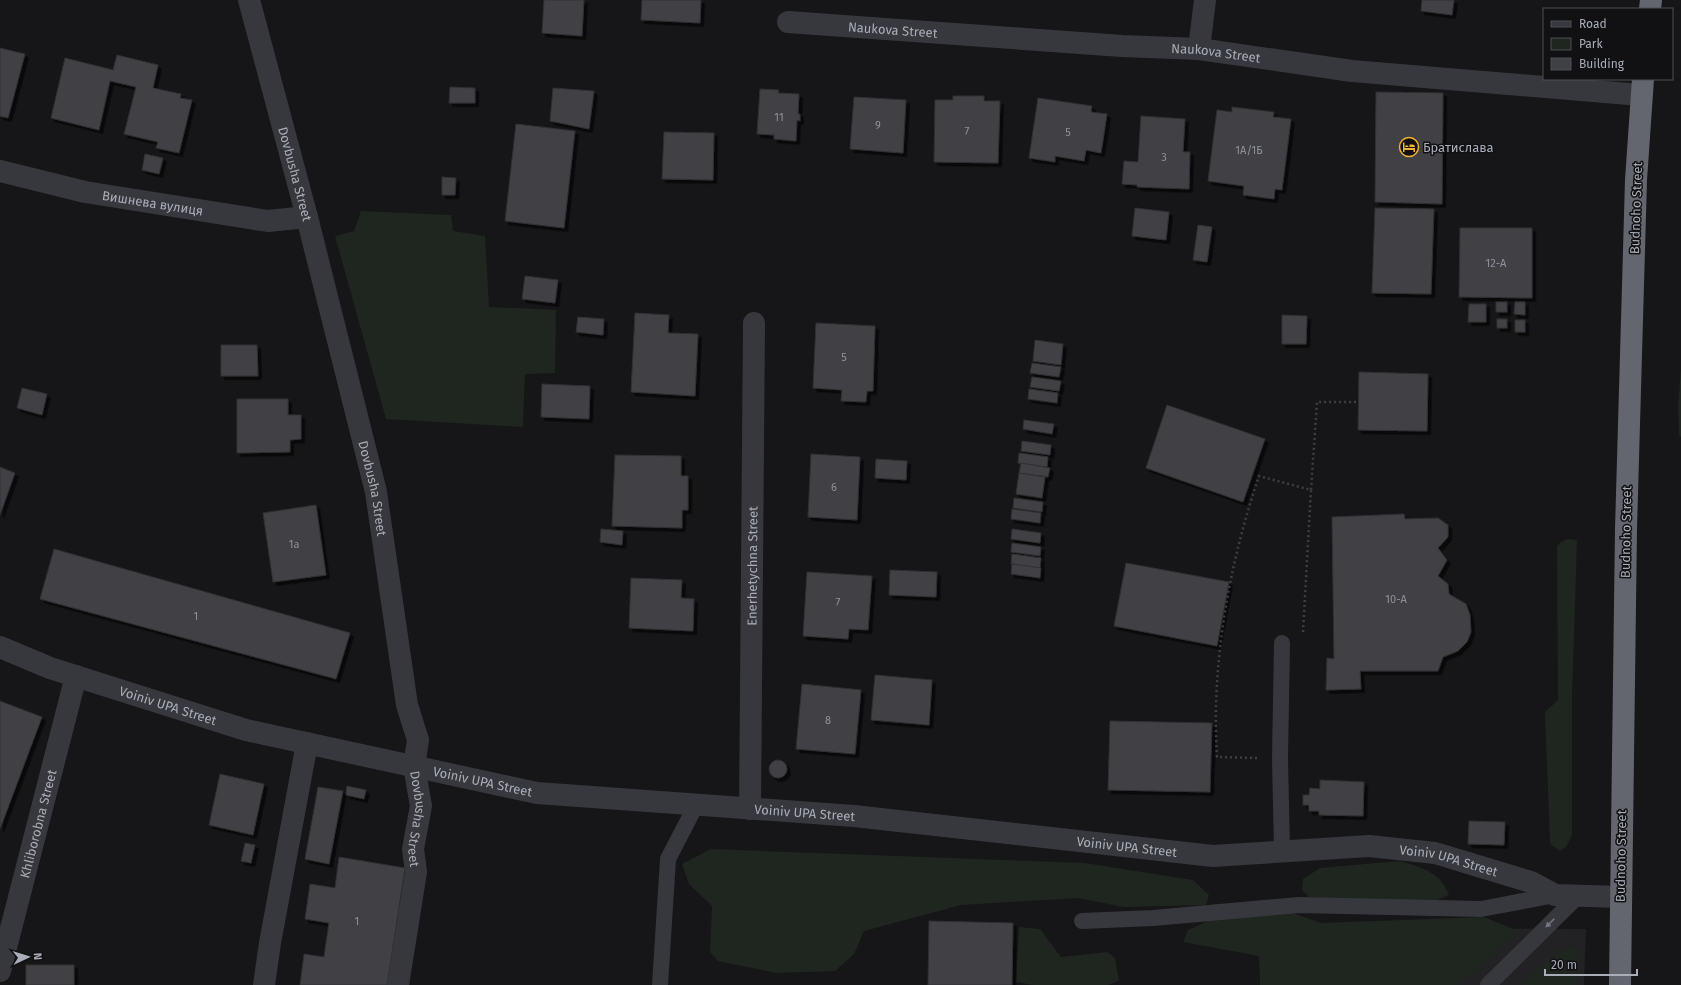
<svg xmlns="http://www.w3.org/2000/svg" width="1681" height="985" font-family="'Fira Sans',sans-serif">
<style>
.built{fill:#222225}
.green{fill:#1e261f}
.building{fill:#404145;stroke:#303034;filter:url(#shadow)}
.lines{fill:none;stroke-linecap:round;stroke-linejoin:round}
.path{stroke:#3d3f44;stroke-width:2.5;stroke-dasharray:2 3;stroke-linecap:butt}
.lane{stroke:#37383d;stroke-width:16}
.street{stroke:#37383d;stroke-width:22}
.highway{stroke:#63666e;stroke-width:22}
.oneway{fill:#757881}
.labels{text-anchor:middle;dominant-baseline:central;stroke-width:3;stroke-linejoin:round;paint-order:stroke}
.number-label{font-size:11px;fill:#8e929b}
.street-label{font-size:13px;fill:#a8adb8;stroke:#111113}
.poi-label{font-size:13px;fill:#a8adb8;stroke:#111113;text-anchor:start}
</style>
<defs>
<filter id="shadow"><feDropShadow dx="3.5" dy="3.5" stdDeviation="0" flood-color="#0009"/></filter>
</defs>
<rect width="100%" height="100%" fill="#161618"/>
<polygon class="built" points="1288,928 1586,929 1584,985 1286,985"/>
<g class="green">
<polygon points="361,211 451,215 453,231 485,236 489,307 556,310 555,373 525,374 523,427 386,419 335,236 354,231"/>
<polygon points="1681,368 1681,437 1679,435 1678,408"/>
<polygon points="1568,539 1577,540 1572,697 1572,835 1566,847 1560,851 1551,845 1550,841 1545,717 1545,712 1558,700 1557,546 1561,542"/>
<polygon points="711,849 1085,863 1193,880 1209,895 1206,905 1124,907 1078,898 961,905 864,931 854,954 835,971 776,973 718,961 710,952 712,906 689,884 682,864"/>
<path d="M1400,861C1422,868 1441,872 1449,895L1426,905H1317L1302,890L1303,879L1320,868Z"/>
<polygon points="1226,913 1293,913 1321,923 1484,917 1516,930 1478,969 1457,985 1260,985 1259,956 1183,942 1188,930"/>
<polygon points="1019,927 1040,929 1061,957 1107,952 1115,958 1119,981 1108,985 1033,985 1016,982"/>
<polygon points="1578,947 1577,985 1521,985 1548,959 1565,948"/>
</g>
<g class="building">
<polygon points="544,0 584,0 582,36 542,33"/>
<polygon points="642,0 701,0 700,23 641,20"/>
<polygon points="1422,0 1454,0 1452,15 1421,11"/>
<polygon points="0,48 25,54 8,118 0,116"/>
<polygon points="117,55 158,65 153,88 181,94 180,98 192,100 179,153 156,148 158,142 124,134 136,87 110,81 99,130 51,118 65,58 113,70"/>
<polygon points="450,87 475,88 475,103 449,103"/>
<polygon points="553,88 594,91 589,129 550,121"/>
<polygon points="760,89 779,90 778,93 799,94 798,114 800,114 800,121 797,120 796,141 774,139 774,135 757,134"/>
<polygon points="1376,92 1443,93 1442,204 1375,202"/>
<polygon points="953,96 984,96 984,101 1000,101 998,163 934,162 935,100 953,100"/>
<polygon points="854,97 906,100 903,153 850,149"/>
<polygon points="1038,98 1092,106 1091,112 1107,114 1101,153 1086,150 1084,161 1055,156 1055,162 1029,158"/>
<polygon points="1232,107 1274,112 1273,117 1291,119 1282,190 1275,189 1274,199 1243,195 1244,186 1208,181 1217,110 1232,112"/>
<polygon points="1141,116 1185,119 1183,152 1190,152 1189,189 1137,187 1137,185 1122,184 1124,161 1138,162"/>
<polygon points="516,124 575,131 564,228 505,221"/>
<polygon points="664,132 714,133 713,180 662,179"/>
<polygon points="145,154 163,158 159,174 142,170"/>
<polygon points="442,177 456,178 455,195 442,195"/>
<polygon points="1135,208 1169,212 1166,240 1132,236"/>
<polygon points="1375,208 1434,209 1431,294 1372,293"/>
<polygon points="1198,225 1212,227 1207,262 1193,260"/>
<polygon points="1460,228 1532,228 1532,298 1459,297"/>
<polygon points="525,276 558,280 555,303 522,299"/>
<rect x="1496" y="302" width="11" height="10"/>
<polygon points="1515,302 1525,302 1525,315 1514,314"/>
<polygon points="1469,304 1486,304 1486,322 1468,322"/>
<polygon points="635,313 669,315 668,333 698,334 695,396 631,392"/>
<polygon points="1282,315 1307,316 1306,344 1282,344"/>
<polygon points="578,317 604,319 603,335 576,332"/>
<rect x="1497" y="319" width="10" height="9"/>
<rect x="1515" y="320" width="10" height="12"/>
<polygon points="816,323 875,326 873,391 867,391 866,402 841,401 842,390 813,388"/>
<polygon points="1035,340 1063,344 1061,365 1033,361"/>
<polygon points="221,345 257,345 258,376 221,376"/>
<polygon points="1032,363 1061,367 1059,377 1030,373"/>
<polygon points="1359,372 1428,374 1427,431 1358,430"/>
<polygon points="1032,377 1061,381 1059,391 1030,387"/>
<polygon points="542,384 590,386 589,419 541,417"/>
<polygon points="22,388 47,394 42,415 17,408"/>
<polygon points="1029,389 1058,393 1057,403 1028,399"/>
<polygon points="237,399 288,399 288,415 301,415 301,439 290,440 290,452 237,453"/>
<polygon points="1167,405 1265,439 1243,502 1146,468"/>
<polygon points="1024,420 1054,424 1052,434 1023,429"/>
<polygon points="1022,441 1051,445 1050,455 1021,451"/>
<polygon points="1019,453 1048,457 1047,467 1018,463"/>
<polygon points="811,454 860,457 857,520 808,517"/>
<polygon points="615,455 681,456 681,476 688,476 688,510 682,510 682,528 612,526"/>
<polygon points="876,459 907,461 906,480 875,478"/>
<polygon points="1021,463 1050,468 1048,477 1019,473"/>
<polygon points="0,467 15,473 0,515"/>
<polygon points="1019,473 1045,477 1042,498 1016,494"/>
<polygon points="1014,498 1043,502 1042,512 1013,508"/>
<polygon points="316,505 326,575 273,582 263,513"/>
<polygon points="1012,509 1041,513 1040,523 1011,519"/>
<polygon points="1404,514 1405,519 1438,518 1448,525 1448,537 1438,548 1447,560 1438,576 1448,584 1449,594 1466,604 1470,615 1471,632 1467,642 1458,651 1443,657 1438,671 1360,671 1361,689 1326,690 1327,658 1334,659 1332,517"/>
<polygon points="601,529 623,531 622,545 600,542"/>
<polygon points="1012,529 1041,533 1040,543 1011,539"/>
<polygon points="1012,543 1041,547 1040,556 1011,552"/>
<polygon points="54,549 350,633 336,679 40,599"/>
<polygon points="1012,554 1041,558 1040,568 1011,564"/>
<polygon points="1126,563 1229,582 1217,646 1114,626"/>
<polygon points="1012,564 1041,568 1040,578 1011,574"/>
<polygon points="890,570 937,572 936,597 889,595"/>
<polygon points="807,572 872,576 868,630 849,629 848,639 803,636"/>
<polygon points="631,578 682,580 681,598 694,599 693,631 629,628"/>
<polygon points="875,675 932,680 929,725 871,720"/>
<polygon points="802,684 861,690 855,754 796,749"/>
<polygon points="0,701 42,717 0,829"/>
<polygon points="1110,721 1212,723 1210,792 1108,790"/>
<circle cx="778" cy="769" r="9"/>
<polygon points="220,774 264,784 253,835 209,825"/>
<polygon points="1320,780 1364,782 1363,816 1319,815 1319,811 1309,811 1309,805 1303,805 1303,795 1309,795 1310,788 1320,789"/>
<polygon points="347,786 366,790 364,799 346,795"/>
<polygon points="318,787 343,791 329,864 305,859"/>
<polygon points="1469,821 1505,822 1504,845 1468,844"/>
<polygon points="245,843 255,845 251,863 241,861"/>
<polygon points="339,857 405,868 387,985 300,985 304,954 324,957 329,923 305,919 310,884 335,888"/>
<polygon points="929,921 1013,923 1012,985 928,985"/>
<rect x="26" y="965" width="48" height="20"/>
</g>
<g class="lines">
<g class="path">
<polyline points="1303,632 1311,490"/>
<path d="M1257,758L1217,757C1211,665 1229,564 1259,476L1311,490L1317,402H1359"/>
</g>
<g class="lane">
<polyline points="1282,643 1280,758 1282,851"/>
<polyline points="1082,921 1153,918 1299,905 1481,909 1555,895"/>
<polyline points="660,985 668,859 696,805"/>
<polyline points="1488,985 1578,896"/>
</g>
<g class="street">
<path id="s1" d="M249,0L307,217L376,492L407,705L418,740L414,766L421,806L413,849L416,872L398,985"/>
<path id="s2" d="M788,22L1122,46L1199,49L1352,71L1641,95"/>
<polyline points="1199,49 1205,0"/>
<path id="s3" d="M0,171L85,192L268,221L307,217"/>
<path id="s4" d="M0,647L50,668L246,730L537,793L854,816L1213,856L1369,846L1435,853L1531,882L1555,895L1621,897"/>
<path id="s5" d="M750,809L754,323"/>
<path id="s6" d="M0,971L76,676"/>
<polyline points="264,985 270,943 307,743"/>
</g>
<g class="highway">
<polyline points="1650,9 1651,0"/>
<polyline points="1620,985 1626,529 1636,180 1643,79"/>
</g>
</g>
<defs><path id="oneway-solid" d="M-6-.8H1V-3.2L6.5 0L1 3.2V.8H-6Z"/></defs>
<use class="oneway" href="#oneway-solid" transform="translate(1550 923) rotate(135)"/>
<defs>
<g id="hotel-ring" transform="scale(1)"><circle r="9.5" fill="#111113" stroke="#f2b134" stroke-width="1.5"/><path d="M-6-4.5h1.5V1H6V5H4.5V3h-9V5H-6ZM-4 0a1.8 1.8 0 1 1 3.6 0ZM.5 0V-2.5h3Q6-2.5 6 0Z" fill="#f2b134"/></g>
</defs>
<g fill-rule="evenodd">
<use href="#hotel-ring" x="1409" y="147"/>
</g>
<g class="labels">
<g class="number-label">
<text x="779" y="117">11</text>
<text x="878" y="125">9</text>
<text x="967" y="131">7</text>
<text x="1068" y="132">5</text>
<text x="1249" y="150">1А/1Б</text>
<text x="1164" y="157">3</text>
<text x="1496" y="263">12-А</text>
<text x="844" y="357">5</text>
<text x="834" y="487">6</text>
<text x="294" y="544">1а</text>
<text x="1396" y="599">10-А</text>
<text x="838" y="602">7</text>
<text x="196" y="616">1</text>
<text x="828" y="720">8</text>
<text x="357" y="921">1</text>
</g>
<g class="street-label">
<text stroke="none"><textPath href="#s2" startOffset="105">Naukova Street</textPath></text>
<text stroke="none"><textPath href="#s2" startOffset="429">Naukova Street</textPath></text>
<text stroke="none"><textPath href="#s1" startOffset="180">Dovbusha Street</textPath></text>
<text stroke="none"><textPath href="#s3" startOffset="156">Вишнева вулиця</textPath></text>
<text transform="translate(1636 208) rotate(-88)">Budnoho Street</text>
<text stroke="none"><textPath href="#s1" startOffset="504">Dovbusha Street</textPath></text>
<text transform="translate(1626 532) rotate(-89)">Budnoho Street</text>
<text stroke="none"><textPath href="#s5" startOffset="243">Enerhetychna Street</textPath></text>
<text stroke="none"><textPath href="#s4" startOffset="178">Voiniv UPA Street</textPath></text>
<text stroke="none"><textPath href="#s4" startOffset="502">Voiniv UPA Street</textPath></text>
<text stroke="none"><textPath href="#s4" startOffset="826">Voiniv UPA Street</textPath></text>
<text stroke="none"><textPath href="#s1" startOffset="840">Dovbusha Street</textPath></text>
<text stroke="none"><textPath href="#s6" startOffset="152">Khliborobna Street</textPath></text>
<text stroke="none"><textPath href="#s4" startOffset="1150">Voiniv UPA Street</textPath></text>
<text transform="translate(1621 856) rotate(-89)">Budnoho Street</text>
<text stroke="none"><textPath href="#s4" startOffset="1474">Voiniv UPA Street</textPath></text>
</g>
<g class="poi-label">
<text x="1423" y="147">Братислава</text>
</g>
</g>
<rect x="1543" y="8" width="130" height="72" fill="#111113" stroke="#4d4f55"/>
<rect x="1551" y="21" width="20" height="6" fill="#37383d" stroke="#4d4f55"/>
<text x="1579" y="28" font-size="12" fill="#a8adb8">Road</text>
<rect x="1551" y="38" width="20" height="12" fill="#1e261f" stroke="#4d4f55"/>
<text x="1579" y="48" font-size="12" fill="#a8adb8">Park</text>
<rect x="1551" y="58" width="20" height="12" fill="#404145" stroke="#4d4f55"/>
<text x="1579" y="68" font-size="12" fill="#a8adb8">Building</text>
<g transform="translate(28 957) rotate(86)" stroke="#111113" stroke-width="3" paint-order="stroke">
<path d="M0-3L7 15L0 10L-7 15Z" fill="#a8adb8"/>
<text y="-6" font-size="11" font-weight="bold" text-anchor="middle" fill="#a8adb8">N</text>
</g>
<path d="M1545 969v6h92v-6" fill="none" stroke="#a8adb8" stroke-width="2"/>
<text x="1551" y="969" font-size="12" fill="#a8adb8" stroke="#111113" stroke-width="3" paint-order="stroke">20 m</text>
</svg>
